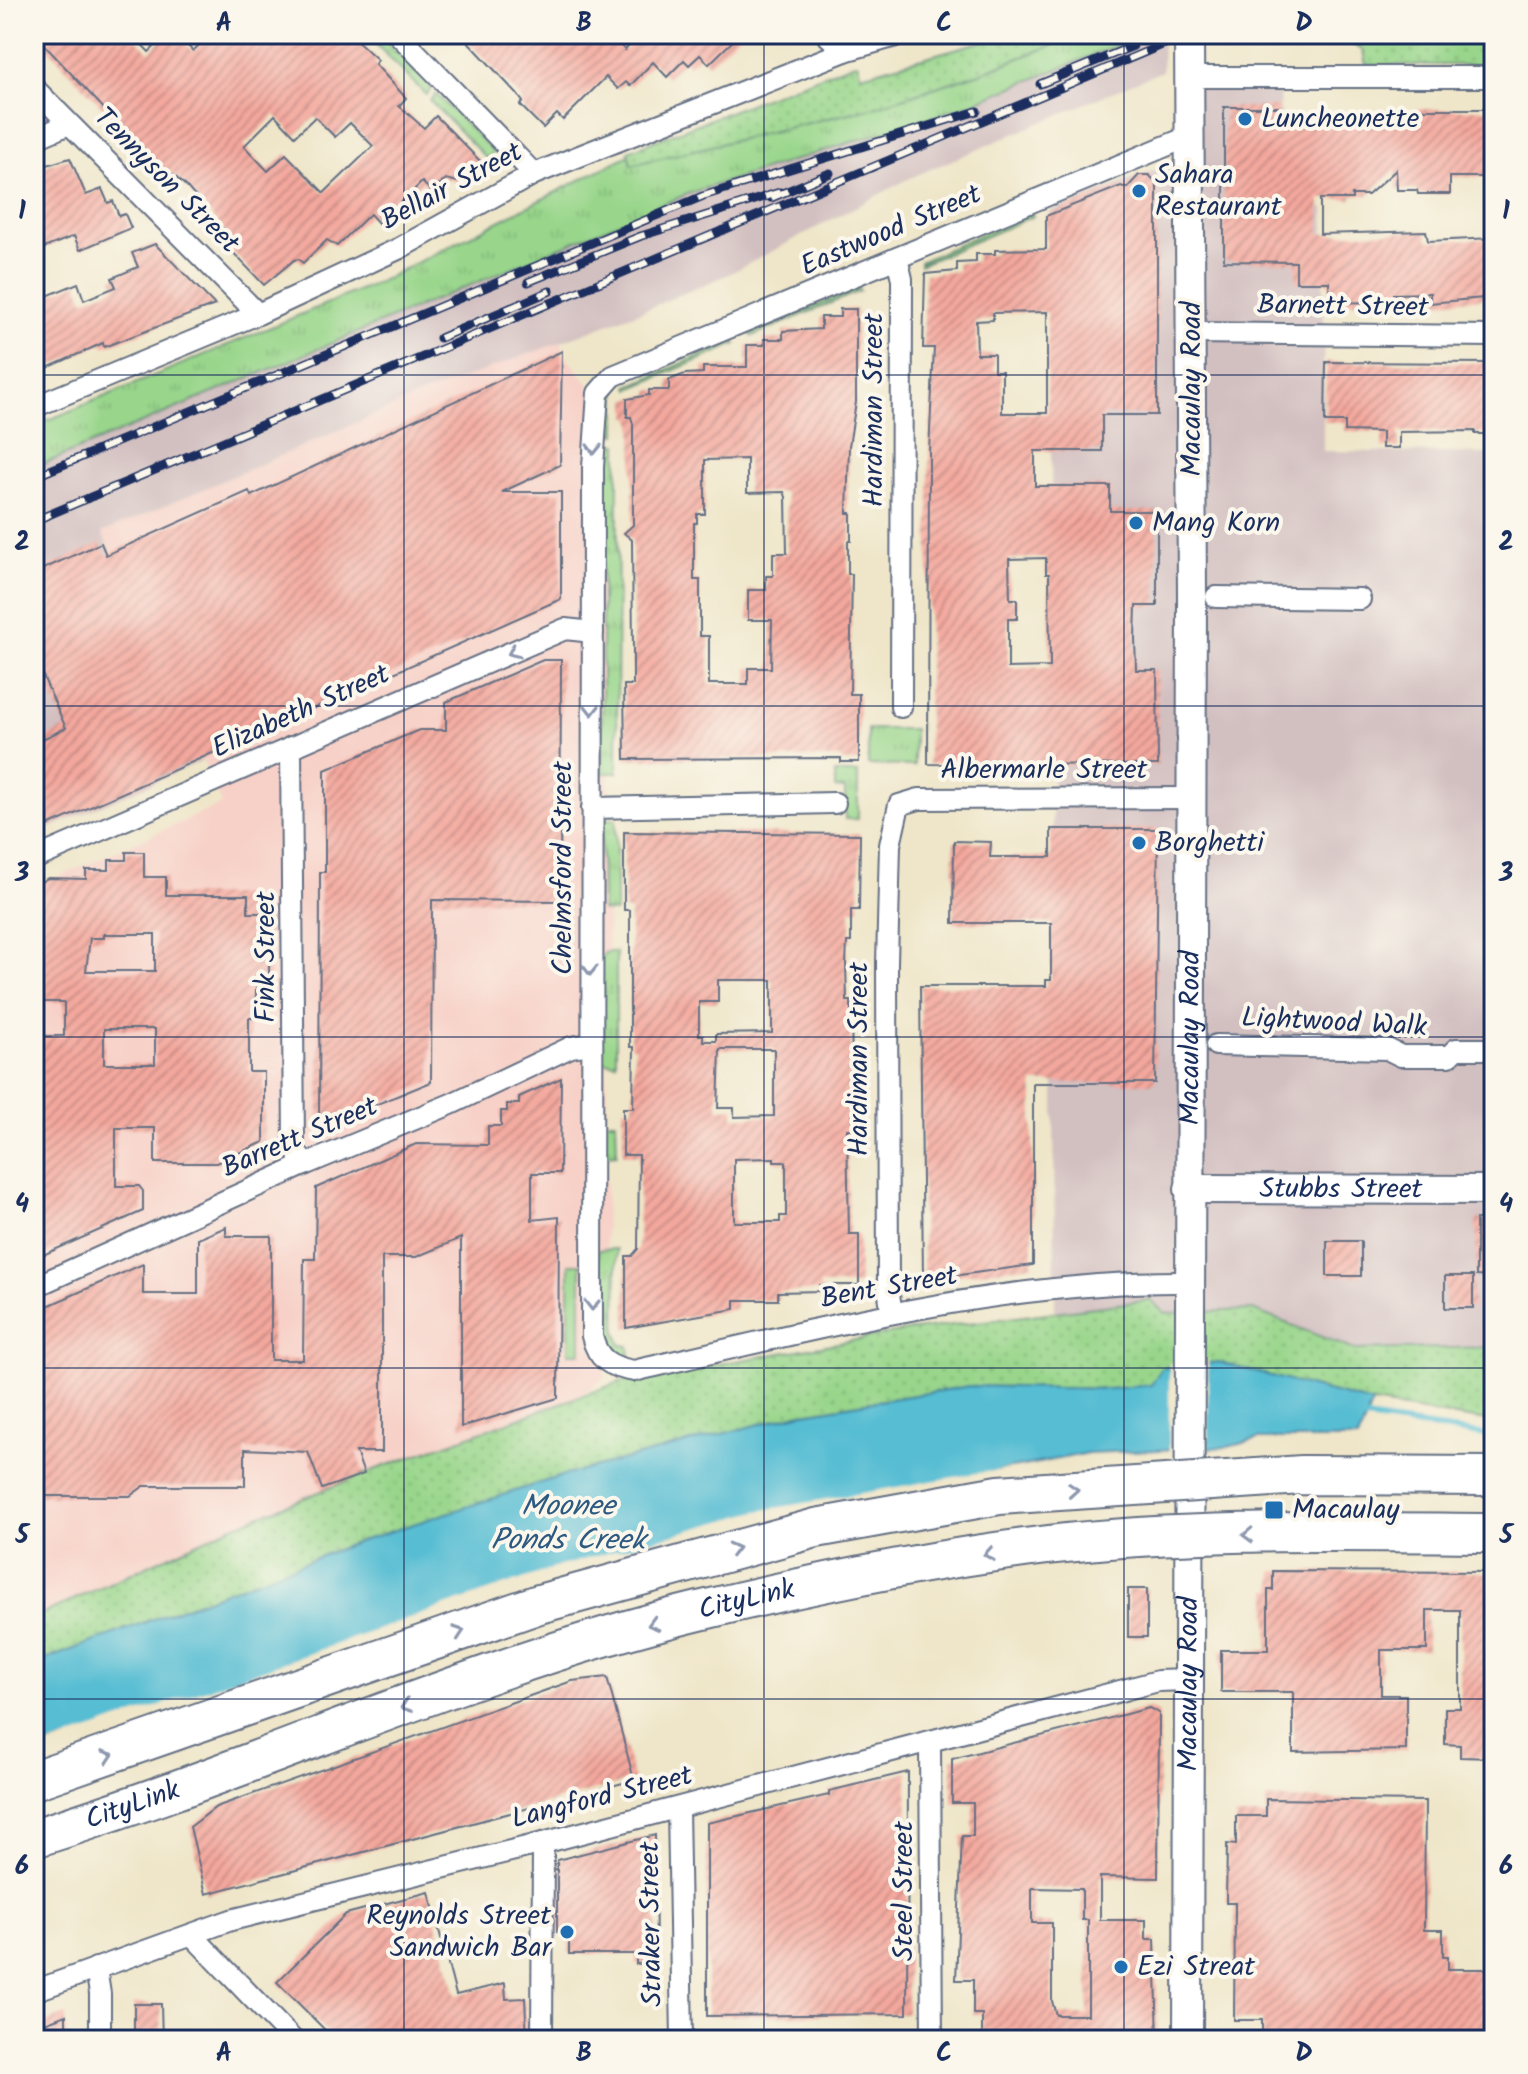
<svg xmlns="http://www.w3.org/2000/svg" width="1528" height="2074" font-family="Kalam,sans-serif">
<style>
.built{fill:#f7d1c8}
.industrial{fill:#d2bfc0}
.grass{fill:url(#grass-tufts);stroke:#5a8274;stroke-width:2}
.park{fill:url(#park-dots);stroke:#5a8274;stroke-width:2}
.water{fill:#56bdd3;stroke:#387698;stroke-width:2}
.pier{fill:#efe6c9}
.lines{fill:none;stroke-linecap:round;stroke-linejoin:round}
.stream{stroke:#56bdd3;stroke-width:6}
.building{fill:url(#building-hatch);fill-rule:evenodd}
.street-casing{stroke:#656f83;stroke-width:24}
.secondary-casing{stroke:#656f83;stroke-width:32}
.street{stroke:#fff;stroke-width:20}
.secondary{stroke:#fff;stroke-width:28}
.rail-casing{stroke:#1b2f5e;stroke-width:9}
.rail{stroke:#fbf7ec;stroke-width:6;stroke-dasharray:18;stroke-linecap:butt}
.highway-bridge-casing{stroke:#656f83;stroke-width:42;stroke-linecap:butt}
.highway-bridge{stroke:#fff;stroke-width:38}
.oneway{stroke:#8d97ae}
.grid{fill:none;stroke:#1b2f5e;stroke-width:2;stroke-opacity:0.55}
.poi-dot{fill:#1f6fb2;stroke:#fbf7ec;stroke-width:3}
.labels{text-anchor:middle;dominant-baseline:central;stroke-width:8;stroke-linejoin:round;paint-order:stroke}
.poi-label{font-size:28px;fill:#1b2f5e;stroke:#fbf7ec;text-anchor:start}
.street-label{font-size:28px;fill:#1b2f5e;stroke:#fbf7ec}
.water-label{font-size:30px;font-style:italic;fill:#2d5a81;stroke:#fbf7ec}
.neatline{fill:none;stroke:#1b2f5e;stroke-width:3}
.grid-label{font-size:26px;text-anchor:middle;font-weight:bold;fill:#1b2f5e}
</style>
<defs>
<pattern id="grass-tufts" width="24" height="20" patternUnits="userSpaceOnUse" patternTransform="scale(2)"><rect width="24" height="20" fill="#99d68b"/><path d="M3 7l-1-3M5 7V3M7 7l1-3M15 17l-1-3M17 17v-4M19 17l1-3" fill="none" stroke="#83b87a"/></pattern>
<pattern id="park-dots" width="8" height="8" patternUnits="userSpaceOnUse" patternTransform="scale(2)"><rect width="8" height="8" fill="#99d68b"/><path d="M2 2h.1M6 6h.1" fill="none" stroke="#83b87a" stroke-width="1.8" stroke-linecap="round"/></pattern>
<pattern id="building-hatch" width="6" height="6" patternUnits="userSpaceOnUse" patternTransform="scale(2)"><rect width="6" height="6" fill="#f4a89d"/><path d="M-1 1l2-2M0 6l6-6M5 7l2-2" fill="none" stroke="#c58983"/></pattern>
</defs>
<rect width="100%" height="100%" fill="#fbf7ec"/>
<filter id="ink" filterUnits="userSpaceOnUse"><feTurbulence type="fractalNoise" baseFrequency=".0125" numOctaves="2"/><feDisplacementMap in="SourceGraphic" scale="16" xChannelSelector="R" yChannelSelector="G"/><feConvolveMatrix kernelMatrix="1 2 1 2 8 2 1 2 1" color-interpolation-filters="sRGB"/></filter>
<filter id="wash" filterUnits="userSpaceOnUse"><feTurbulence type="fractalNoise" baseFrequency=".006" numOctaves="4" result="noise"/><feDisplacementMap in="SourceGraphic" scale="32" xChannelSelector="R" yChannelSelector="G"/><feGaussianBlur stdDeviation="1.8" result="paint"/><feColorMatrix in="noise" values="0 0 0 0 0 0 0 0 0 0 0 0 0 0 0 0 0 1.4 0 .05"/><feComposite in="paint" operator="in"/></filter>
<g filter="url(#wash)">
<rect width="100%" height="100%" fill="#efe6c9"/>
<polygon class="built" points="561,340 566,356 611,412 605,1377 584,1394 34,1619 34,888 222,804 102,533 425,393"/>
<g class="industrial">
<polygon points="1146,34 1163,34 1162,71 910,178 729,274 642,311 425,393 102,533 202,761 34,835 34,468 690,193 960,108"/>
<polygon points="1189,77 1280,87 1276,208 1324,208 1323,451 1494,454 1494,1347 1355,1350 1253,1310 1055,1323 1050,211 1191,156"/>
</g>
<g class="grass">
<polygon points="366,34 379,34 432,89 426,95"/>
<polygon points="1082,34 1123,37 1146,34 960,108 690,193 34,468 34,426 381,281 629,155 631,164 980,73"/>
<polygon points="436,94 494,152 487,159 430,101"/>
<polygon points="1031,211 1033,216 920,265 920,262"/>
<polygon points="858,288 860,291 752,336 750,333"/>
<polygon points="734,341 736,344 630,389 629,386"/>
<polygon points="616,391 617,434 599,434 601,397"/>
<polygon points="602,444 618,444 617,773 602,773"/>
<polygon points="868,729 914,729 914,766 868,765"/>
<polygon points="835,773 858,773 858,819 845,819 845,789 835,788"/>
<polygon points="601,819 616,819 616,912 602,911"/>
<polygon points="606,952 616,952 616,1063 598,1061 597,961"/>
<polygon points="602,1121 616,1121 617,1154 602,1155"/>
<polygon points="617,1249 616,1331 621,1345 629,1346 630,1360 618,1359 602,1347 598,1250"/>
<rect x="569" y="1264" width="12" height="89"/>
</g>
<g class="park">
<polygon points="1009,34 1082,34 980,73 871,108 631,165 628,151 857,62 861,75"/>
<polygon points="1350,34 1494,34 1494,65 1366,65 1363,50 1341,38"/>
<polygon points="1150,1300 1165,1313 1253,1310 1355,1350 1494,1347 1494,1422 1372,1403 1218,1362 1151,1385 1109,1389 970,1386 798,1414 358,1542 34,1664 34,1618 231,1527 382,1467 623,1381 906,1331"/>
</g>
<polygon class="water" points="1218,1362 1372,1403 1358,1439 1258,1439 1228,1447 1088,1453 809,1509 690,1537 468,1604 34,1751 34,1664 358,1542 558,1477 798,1414 970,1386 1109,1389 1151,1385 1162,1368"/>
<g class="pier">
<polygon points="1208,1359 1208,1452 1169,1454 1169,1363"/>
<polygon points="1053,1464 692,1541 469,1608 34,1755 34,1751 115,1721 560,1566 758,1511 977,1473"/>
</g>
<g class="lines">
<polyline class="stream" points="1365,1418 1494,1436"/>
</g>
<g id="blocks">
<g class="building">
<path d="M34,34H132L149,52L168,34H176L193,51L210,34H350L378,60L375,64L406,98L399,106L424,128L436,116L481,162L457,182L446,179L432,192L422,182L379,224L370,214L337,246L327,240L303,263L298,259L294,260L264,285L225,244L231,238L186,186L138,145ZM275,115L295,136L315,117L335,137L350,123L373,146L324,193L286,154L268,171L244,146Z"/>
<polygon points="461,34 609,34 625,50 641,34 740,34 709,64 700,55 689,65 684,60 667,77 653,62 630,86 626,82 618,89 606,77 563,120 557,114 543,128 520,105 523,102 517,94"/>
<polygon points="1224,107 1278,107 1278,120 1417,117 1417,109 1494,109 1494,177 1450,177 1450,194 1418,194 1417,190 1397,190 1396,170 1368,195 1352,195 1352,199 1320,199 1320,234 1426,231 1428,241 1494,238 1494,297 1430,303 1430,293 1393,294 1393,298 1374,298 1374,302 1330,303 1329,282 1296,282 1296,262 1224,261"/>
<polygon points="70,158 86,195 102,189 108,203 113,201 119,216 125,214 131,228 80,250 74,236 34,252 34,169"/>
<path d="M1139,175H1149L1157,183V415H1102V451H1035V486H1110V511H1157V606H1136L1135,638L1136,670H1157L1158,765L928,764L929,451L934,348H923L925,274L957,271V263L976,262V254H995V250L1046,249V216L1121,186L1127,188ZM1047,312V413H1002V371H994V354H977L976,321L993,320V313ZM1046,558V574H1049L1050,667L1008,668V619H1017V599H1010L1009,559Z"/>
<polygon points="155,244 215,305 104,347 103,343 34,374 34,267 47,296 78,283 84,300 116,287 112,278 138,267 132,253"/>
<path d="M840,309H856V402L849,446L847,513H851V541H848V574H852L850,694H859V762H841V758L625,759L624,685H633V653L632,540L624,533L633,525V424L631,417H627V399L649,395V390H669V380L685,374L703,373V367H747V345H764V339H783V331L821,329V317H840ZM747,459V493L784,492L786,497L787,553H773V576H766V590H748V620H772L771,668H748V684H709V636H700V580H694V523H697V514H705V460Z"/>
<polygon points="562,351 560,465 502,492 561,492 561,599 34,832 34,743 66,728 34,656 34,573 101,543 106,555 249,491 251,496"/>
<polygon points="1326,362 1492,363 1491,434 1475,434 1475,431 1399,432 1399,448 1382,448 1382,432 1345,431 1345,422 1325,422"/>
<polygon points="543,660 561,660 560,901 432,900 431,1082 319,1128 320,872 325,872 325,770 419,730 446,730 446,702"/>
<polygon points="1051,829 1158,829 1155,1083 1033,1083 1033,1265 923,1280 920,986 1046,986 1046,980 1051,980 1051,923 953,923 954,841 991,842 990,857 1051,857"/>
<path d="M624,832L860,834L859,910H851V942H847L846,964L847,1001H851L852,1080L853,1129H847L849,1234H859V1285H820V1291L778,1292V1300H735V1309L626,1328V1256H632L638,1249L639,1155H623V1108H633L634,1047H630V910H624ZM718,980H772V1033L716,1034V1041H703V1035H699V1002H718ZM720,1049H774V1116L734,1117V1108H718ZM774,1158V1162H786V1216H780V1222H734V1159Z"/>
<path d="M126,852H144V877H166V895H248V913H269V977L256,976V1018H249V1072H264V1142L216,1163H155V1128H116V1186H139L143,1191V1211L34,1259V1036H64V1002H34V886L48,878L86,879V870H109V860H126ZM104,934H155V971H86L90,938H104ZM104,1029H155V1064H104Z"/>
<polygon points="561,1078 560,1173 532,1173 532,1220 559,1217 558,1398 461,1427 461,1238 416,1257 382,1257 382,1452 356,1452 364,1474 322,1489 308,1452 245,1449 245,1486 144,1486 130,1496 34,1496 34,1312 143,1264 143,1294 198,1294 198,1239 226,1227 226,1236 271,1236 271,1360 303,1360 304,1259 315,1259 316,1188 416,1144 488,1145 488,1126 501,1126 501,1111 507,1111 507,1104 519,1104 519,1097"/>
<polygon points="1476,1219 1494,1219 1494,1277 1476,1276"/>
<rect x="1327" y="1241" width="34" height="35"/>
<rect x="1445" y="1276" width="28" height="32"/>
<polygon points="1273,1571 1494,1572 1494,1758 1460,1757 1460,1745 1445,1744 1445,1708 1460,1708 1460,1610 1427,1610 1427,1650 1381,1650 1381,1695 1406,1695 1406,1750 1293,1752 1293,1692 1221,1692 1221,1650 1268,1650 1268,1590 1273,1590"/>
<rect x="1128" y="1589" width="19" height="48"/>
<polygon points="607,1677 634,1780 206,1894 190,1827 216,1807 572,1681"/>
<path d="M1149,1708L1159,1713L1158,1878L1100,1877V1920H1146V1939H1155L1158,2040H982V2014H973V1980H956L962,1836H973V1803H952V1759ZM1032,1888L1082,1889V1920H1088V2015H1056L1052,2001V1923H1032Z"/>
<polygon points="908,1772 907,2014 707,2016 707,1823 829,1795 829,1791"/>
<polygon points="1266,1799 1425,1801 1424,1930 1443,1930 1443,1956 1448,1956 1448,1969 1494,1969 1494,2040 1262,2040 1262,2020 1234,2020 1235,1903 1226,1903 1227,1844 1236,1845 1236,1816 1266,1816"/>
<polygon points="655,1835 656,1963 636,1964 636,1954 569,1954 569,1932 557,1932 557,1860"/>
<polygon points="429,1892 456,1995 505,1983 506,1999 525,1998 527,2040 472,2040 461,2029 450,2040 335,2040 277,1982 346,1914"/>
<polygon points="134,2004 161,2004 162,2040 134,2040"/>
<polygon points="66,2015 66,2040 34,2040 34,2027"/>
</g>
</g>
</g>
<g filter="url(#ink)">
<use href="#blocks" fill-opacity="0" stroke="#656f83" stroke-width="2"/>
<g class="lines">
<g class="street-casing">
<g id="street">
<polyline points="398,34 534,174"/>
<polyline points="826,34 845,51"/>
<polyline points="1189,77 1494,77"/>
<polyline points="34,88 258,314"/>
<polyline points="34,139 69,124"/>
<polyline points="897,258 902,279 901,707"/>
<polyline points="1192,333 1494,336"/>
<polyline points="34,407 258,314 398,249 534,174 845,51 903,34"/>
<polyline points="1216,597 1360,599"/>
<polyline points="291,747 294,1147 304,1165"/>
<polyline points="592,808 835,803"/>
<polyline points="34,859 565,629 593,632"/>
<polyline points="1216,1045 1387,1049 1401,1056 1449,1056 1456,1049 1494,1049"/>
<path d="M1189,1282C1005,1280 811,1330 634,1371C610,1367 597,1359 592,1336L593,467L598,393L613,376L1190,136"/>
<polyline points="34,1287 304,1165 451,1104 571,1047 590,1044"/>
<polyline points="892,1313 888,1289 887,963 890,845 899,805 919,799 1191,798"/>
<polyline points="930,1743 932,2040"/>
<polyline points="678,1808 682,2040"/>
<polyline points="192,1935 293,2040"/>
<polyline points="96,1968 100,1994 100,2040"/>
<polyline points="34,1991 231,1920 543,1843 1158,1681 1188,1680"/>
<polyline points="542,2040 543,1843"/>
</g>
</g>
<g class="secondary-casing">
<g id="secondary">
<path id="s1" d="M1189,1189L1494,1190"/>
<path id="s2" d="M1188,2040L1192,596L1189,34"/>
</g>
</g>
<use href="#street" class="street"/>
<use href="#secondary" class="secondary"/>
<g class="rail-casing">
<g id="rail">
<polyline points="1040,84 1133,46"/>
<polyline points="771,198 830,173"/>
<polyline points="528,282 641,236 780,192"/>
<polyline points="440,338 550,291"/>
<polyline points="34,477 703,196 977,111"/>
<polyline points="34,521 1188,34"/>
</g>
</g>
<use href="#rail" class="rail"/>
<g class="highway-bridge-casing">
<g id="highway-bridge">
<polyline points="34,1780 539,1604 816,1528 999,1495 1302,1475 1494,1476"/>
<path id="s3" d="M34,1838C257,1769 472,1666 699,1611C814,1583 931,1559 1048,1545C1193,1528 1348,1532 1494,1533"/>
</g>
</g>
<use href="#highway-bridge" class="highway-bridge"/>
</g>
<defs><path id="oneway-chevron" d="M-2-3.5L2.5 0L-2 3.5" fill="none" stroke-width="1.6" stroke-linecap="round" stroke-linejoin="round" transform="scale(2)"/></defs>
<g class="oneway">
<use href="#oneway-chevron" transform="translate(594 449) rotate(91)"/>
<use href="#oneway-chevron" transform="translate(513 652) rotate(156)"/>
<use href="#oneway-chevron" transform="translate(592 710) rotate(90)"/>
<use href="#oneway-chevron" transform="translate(590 970) rotate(91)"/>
<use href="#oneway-chevron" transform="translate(592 1305) rotate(90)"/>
<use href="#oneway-chevron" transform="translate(1073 1490) rotate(-4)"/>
<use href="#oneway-chevron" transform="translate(1248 1535) rotate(178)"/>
<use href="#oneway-chevron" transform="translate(734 1549) rotate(-14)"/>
<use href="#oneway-chevron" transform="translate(989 1554) rotate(171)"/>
<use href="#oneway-chevron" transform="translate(653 1624) rotate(164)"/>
<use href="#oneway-chevron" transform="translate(459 1632) rotate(-19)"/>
<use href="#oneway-chevron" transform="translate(406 1706) rotate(160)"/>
<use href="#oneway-chevron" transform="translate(108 1756) rotate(-19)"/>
</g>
</g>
<path class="grid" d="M404,34V2040M764,34V2040M1124,34V2040M34,375H1494M34,706H1494M34,1037H1494M34,1368H1494M34,1699H1494"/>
<g class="poi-dot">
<circle cx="1245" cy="119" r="8"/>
<circle cx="1139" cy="191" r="8"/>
<circle cx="1136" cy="523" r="8"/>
<circle cx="1139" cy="843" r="8"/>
<rect x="1264" y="1500" width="20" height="20" rx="4"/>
<circle cx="567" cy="1932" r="8"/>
<circle cx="1121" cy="1967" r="8"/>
</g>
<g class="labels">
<g class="poi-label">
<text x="1261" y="119">Luncheonette</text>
<text x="1155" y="175">Sahara<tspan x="1155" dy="32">Restaurant</tspan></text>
<text x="1152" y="523">Mang Korn</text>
<text x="1155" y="843">Borghetti</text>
<text x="1292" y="1510">Macaulay</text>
<text x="551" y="1916" text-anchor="end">Reynolds Street<tspan x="551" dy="32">Sandwich Bar</tspan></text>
<text x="1137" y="1967">Ezi Streat</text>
</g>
<g class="street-label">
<text transform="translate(166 181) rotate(45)">Tennyson Street</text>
<text transform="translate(452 187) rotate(-28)">Bellair Street</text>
<text transform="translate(891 231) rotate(-23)">Eastwood Street</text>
<text transform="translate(1343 307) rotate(1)">Barnett Street</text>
<text transform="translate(1192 389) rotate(-90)">Macaulay Road</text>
<text transform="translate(874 410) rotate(-90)">Hardiman Street</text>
<text transform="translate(301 712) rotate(-24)">Elizabeth Street</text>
<text x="1044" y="770">Albermarle Street</text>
<text transform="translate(563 868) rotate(-90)">Chelmsford Street</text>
<text transform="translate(266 957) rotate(-90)">Fink Street</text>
<text transform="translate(1334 1023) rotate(3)">Lightwood Walk</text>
<text stroke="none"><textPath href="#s2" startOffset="1002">Macaulay Road</textPath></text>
<text transform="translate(859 1059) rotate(-90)">Hardiman Street</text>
<text transform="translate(300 1138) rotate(-23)">Barrett Street</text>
<text stroke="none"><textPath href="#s1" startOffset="152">Stubbs Street</textPath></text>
<text transform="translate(889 1288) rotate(-10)">Bent Street</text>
<text stroke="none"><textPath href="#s3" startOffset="752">CityLink</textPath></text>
<text stroke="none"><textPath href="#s2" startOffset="356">Macaulay Road</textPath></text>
<text transform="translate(602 1798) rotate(-14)">Langford Street</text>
<text stroke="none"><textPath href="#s3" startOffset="104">CityLink</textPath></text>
<text transform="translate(904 1891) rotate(-90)">Steel Street</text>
<text transform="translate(652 1924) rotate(-91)">Straker Street</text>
</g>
<g class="water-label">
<text x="568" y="1507">Moonee<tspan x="568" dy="34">Ponds Creek</tspan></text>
</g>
</g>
<rect width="1528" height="2074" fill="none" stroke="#fbf7ec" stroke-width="88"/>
<rect x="44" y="44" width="1440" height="1986" class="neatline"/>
<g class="grid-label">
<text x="224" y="31">A</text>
<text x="584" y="31">B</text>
<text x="944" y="31">C</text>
<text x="1304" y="31">D</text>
<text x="22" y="219">1</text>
<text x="1506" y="219">1</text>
<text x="22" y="550">2</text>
<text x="1506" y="550">2</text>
<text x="22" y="881">3</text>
<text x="1506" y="881">3</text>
<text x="22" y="1212">4</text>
<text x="1506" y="1212">4</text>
<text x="22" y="1543">5</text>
<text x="1506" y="1543">5</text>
<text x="22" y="1874">6</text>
<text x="1506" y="1874">6</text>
<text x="224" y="2061">A</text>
<text x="584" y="2061">B</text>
<text x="944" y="2061">C</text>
<text x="1304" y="2061">D</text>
</g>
</svg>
